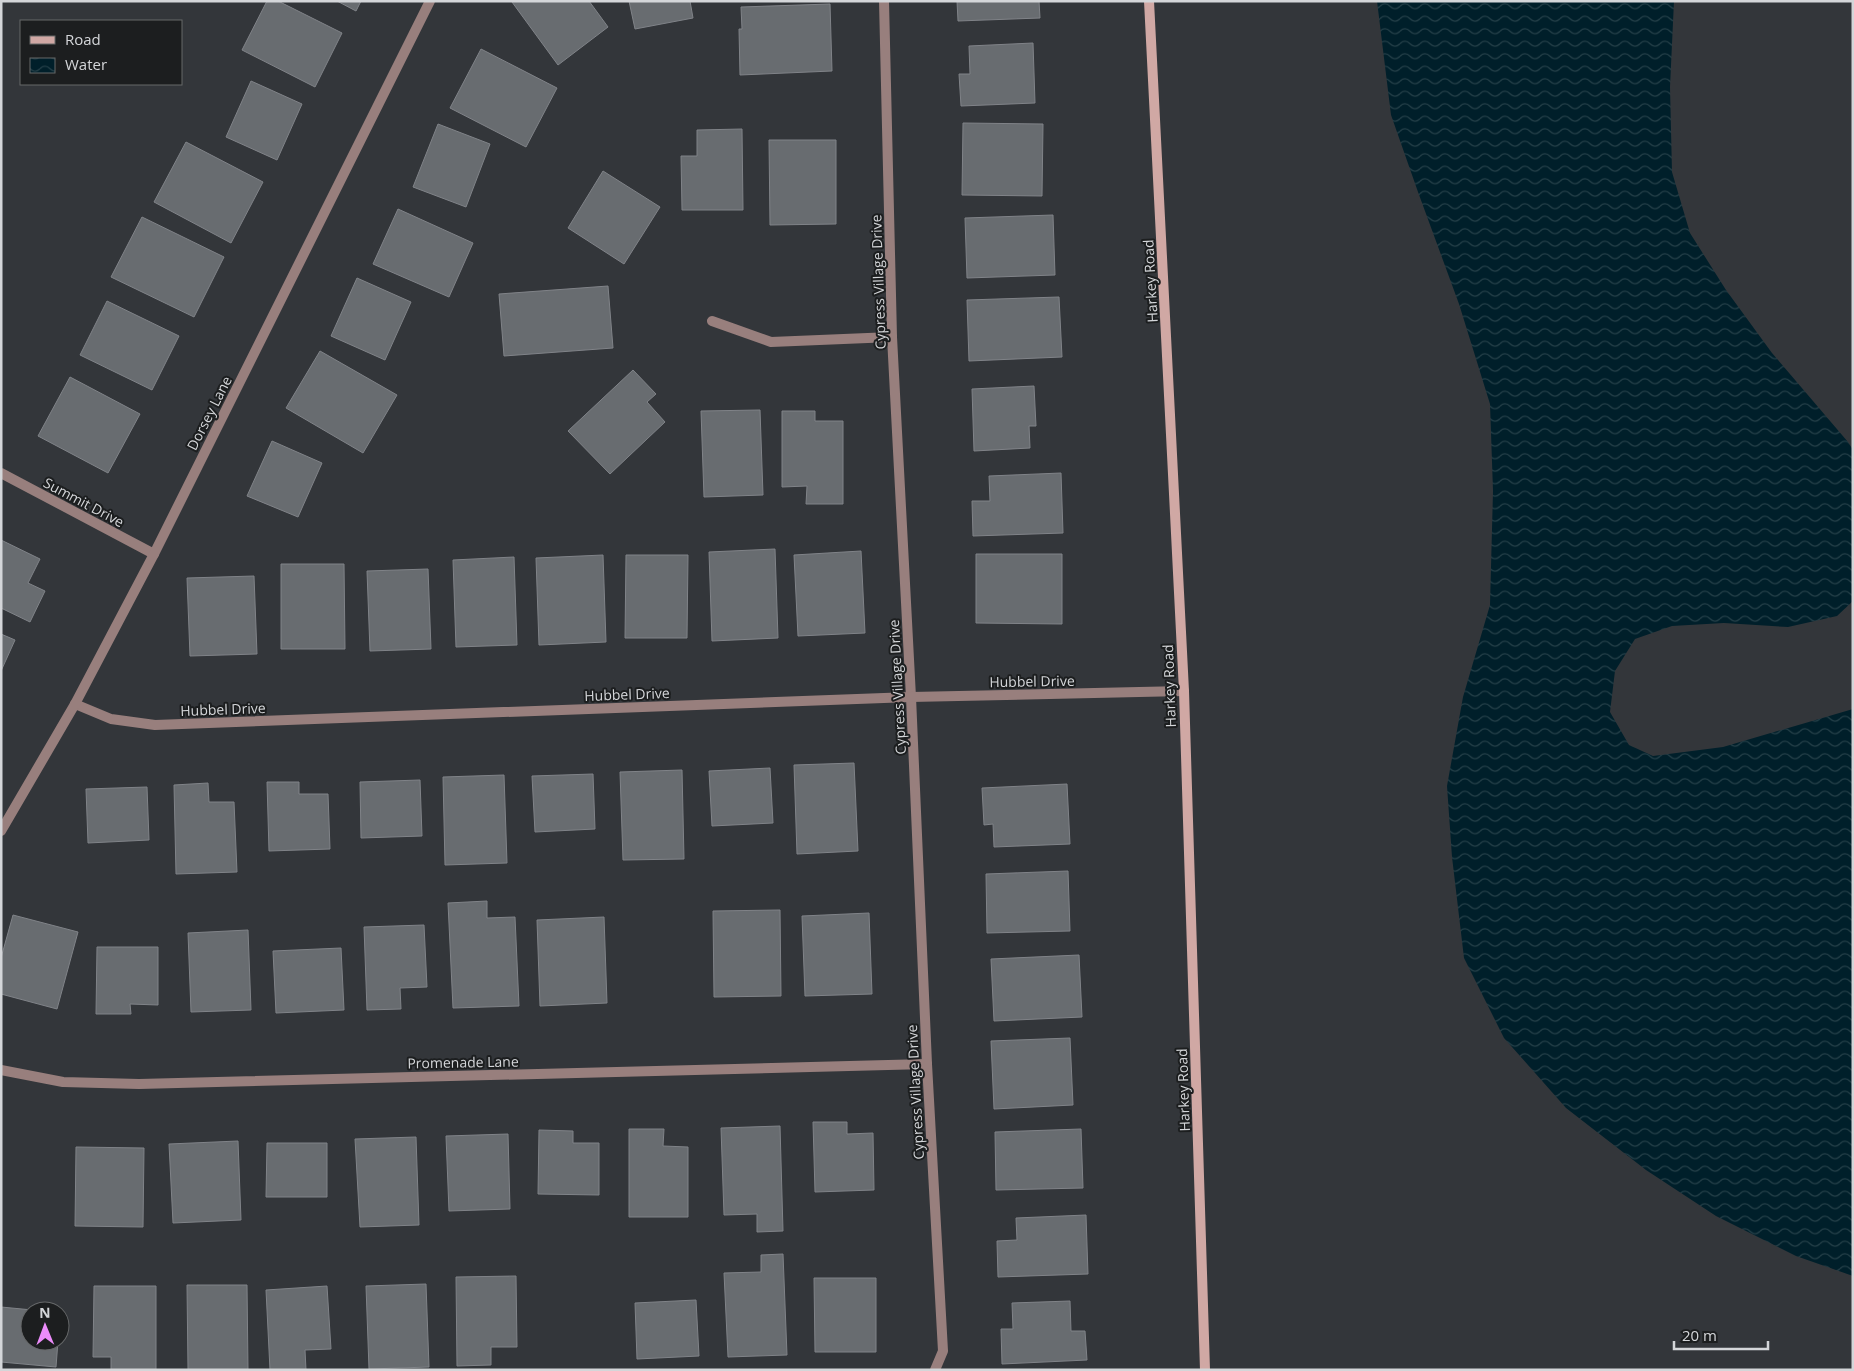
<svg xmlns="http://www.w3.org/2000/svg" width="1854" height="1371" font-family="'Open Sans',sans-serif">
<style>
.water{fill:url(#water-waves)}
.building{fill:#686c70;stroke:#808388}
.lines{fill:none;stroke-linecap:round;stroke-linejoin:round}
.street{stroke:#987f7d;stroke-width:10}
.secondary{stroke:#d0a8a4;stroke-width:10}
.labels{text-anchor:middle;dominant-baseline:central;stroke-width:4;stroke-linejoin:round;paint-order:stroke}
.street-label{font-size:14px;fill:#d4d6d9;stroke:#1c1e1f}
</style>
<defs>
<pattern id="water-waves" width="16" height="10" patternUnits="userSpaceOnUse" patternTransform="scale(1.25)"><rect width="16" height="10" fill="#001f2a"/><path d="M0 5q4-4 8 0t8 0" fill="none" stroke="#243f48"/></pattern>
</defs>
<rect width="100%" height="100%" fill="#33363a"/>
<polygon class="water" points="1377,1 1674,1 1670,87 1672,172 1690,233 1726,290 1772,353 1848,442 1853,450 1853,601 1837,616 1788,627 1724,623 1672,626 1635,639 1615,671 1610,712 1629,745 1653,756 1723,747 1853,709 1853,1276 1796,1256 1716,1216 1646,1170 1566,1108 1504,1038 1464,958 1452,857 1447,786 1463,697 1490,605 1493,491 1490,404 1459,304 1418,192 1391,115"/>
<g class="building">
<polygon points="267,1 278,1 342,33 315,87 242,50"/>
<polygon points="337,1 361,1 356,11"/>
<polygon points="513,1 589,1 608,27 558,65 512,2"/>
<polygon points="629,1 690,1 693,18 635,29"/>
<polygon points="957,1 1039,1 1040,18 958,21"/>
<polygon points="830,4 832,71 740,75 739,29 742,29 741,7"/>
<polygon points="1033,43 1035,103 961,106 959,74 970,74 969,46"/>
<polygon points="481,49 557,88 526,147 450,108"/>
<polygon points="251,81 302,104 277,160 226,137"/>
<polygon points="963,123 1043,124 1042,196 962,195"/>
<polygon points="438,124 490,144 466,207 413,187"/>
<polygon points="742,129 743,210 682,210 681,156 697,156 697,130"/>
<polygon points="769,140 836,140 836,224 770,225"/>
<polygon points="186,142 263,182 231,243 154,202"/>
<polygon points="603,171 660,207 624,264 568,228"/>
<polygon points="398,209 473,243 449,297 373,264"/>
<polygon points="1053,215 1055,275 967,278 965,218"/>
<polygon points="142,217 224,257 194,317 111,277"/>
<polygon points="357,278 411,302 385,360 331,336"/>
<polygon points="608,286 613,348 504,356 499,294"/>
<polygon points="1059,297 1062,357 969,361 967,300"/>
<polygon points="107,301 179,336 152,390 80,355"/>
<polygon points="320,351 397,395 363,453 286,408"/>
<polygon points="633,370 656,394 647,402 665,422 610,474 568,431"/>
<polygon points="70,377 140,414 108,473 38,436"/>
<polygon points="1034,386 1036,426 1029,426 1030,448 974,451 972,389"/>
<polygon points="760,410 763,495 704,497 701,411"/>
<polygon points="782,411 815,411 815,421 843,421 843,504 806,504 807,486 782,487"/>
<polygon points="272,441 322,463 298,517 247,496"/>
<polygon points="1061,473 1063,533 973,536 972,501 990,501 989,476"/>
<polygon points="1,540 40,559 28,583 45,591 30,622 1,608"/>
<polygon points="775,549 778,638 712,641 709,552"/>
<polygon points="861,551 865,633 798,636 794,555"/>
<polygon points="976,554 1062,554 1062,624 976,623"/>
<polygon points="603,555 606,642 539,645 536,558"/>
<polygon points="626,555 688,555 687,638 625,638"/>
<polygon points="514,557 517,645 456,647 453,560"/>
<polygon points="281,564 344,564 345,649 281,649"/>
<polygon points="428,569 431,649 370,651 367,571"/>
<polygon points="254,576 257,654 190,656 187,578"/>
<polygon points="1,634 15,640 1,671"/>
<polygon points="854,763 858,851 797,854 794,765"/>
<polygon points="770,768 773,823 712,826 709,771"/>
<polygon points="682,770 684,859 623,860 620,772"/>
<polygon points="593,774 595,829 535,832 532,776"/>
<polygon points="504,775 507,863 445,865 443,777"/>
<polygon points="420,780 422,836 361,838 360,782"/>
<polygon points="267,782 299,782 299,794 328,794 330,849 269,851"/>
<polygon points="208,783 209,802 234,802 237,872 176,874 174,785"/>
<polygon points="1067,784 1070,844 994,847 993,824 984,825 982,788"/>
<polygon points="147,787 149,840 88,843 86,789"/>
<polygon points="1068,871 1070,931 987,933 986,874"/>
<polygon points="487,901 487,918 515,917 519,1006 453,1008 448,903"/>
<polygon points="780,910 781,996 714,997 713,911"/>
<polygon points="869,913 872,994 805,996 802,916"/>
<polygon points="13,915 78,932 57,1009 1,994 1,958"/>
<polygon points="604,917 607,1003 540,1006 537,920"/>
<polygon points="424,925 427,987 400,988 401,1009 367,1010 364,927"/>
<polygon points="248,930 251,1010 191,1012 188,933"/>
<polygon points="97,947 158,947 158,1005 130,1004 131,1014 96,1014"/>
<polygon points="341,948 344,1010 276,1013 273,951"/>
<polygon points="1079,955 1082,1017 994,1021 991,959"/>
<polygon points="1070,1038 1073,1105 994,1109 991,1041"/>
<polygon points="813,1122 847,1122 847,1134 873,1133 874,1190 815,1192"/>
<polygon points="780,1126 783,1231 757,1232 757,1214 724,1215 721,1128"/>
<polygon points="629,1129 664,1129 663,1146 688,1147 688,1217 629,1217"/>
<polygon points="1081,1129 1083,1188 996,1190 995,1132"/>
<polygon points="539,1130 573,1131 573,1143 599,1143 599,1195 538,1194"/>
<polygon points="508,1134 510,1209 449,1211 446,1136"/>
<polygon points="416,1137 419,1225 360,1227 355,1139"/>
<polygon points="238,1141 241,1220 173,1223 169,1144"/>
<polygon points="267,1143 327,1143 327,1197 266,1197"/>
<polygon points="76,1147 144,1148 143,1227 75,1226"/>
<polygon points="1086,1215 1088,1274 998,1277 997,1241 1017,1240 1016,1218"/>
<polygon points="783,1254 787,1355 728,1357 724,1273 761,1272 761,1255"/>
<polygon points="516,1276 517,1347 491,1347 491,1365 457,1366 456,1277"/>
<polygon points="814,1278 876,1278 876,1352 815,1352"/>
<polygon points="426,1284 429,1367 369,1369 366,1286"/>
<polygon points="187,1285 247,1285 248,1370 188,1370"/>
<polygon points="94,1286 156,1286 156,1370 111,1370 111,1357 93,1357"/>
<polygon points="327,1286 331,1349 305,1350 306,1370 270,1370 266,1290"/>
<polygon points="696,1300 699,1356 637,1359 635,1303"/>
<polygon points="1070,1301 1071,1331 1085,1331 1087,1360 1002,1364 1001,1329 1013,1329 1012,1303"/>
<polygon points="1,1307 43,1311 30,1311 30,1341 58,1341 56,1367 1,1362"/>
</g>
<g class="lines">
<g class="street">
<polyline points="884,1 892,337 911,697 927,1064 943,1351 935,1370"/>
<polyline points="712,321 771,342 892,337"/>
<polyline points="1,473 154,554"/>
<polyline points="75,704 111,719 155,725 911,697 1184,691"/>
<polyline points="1,831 75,704 154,554 430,1"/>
<polyline points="1,1070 63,1082 139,1084 927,1064"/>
</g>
<polyline class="secondary" points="1149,1 1184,691 1205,1370"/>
</g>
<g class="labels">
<g class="street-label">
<text transform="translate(1150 281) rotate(-93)">Harkey Road</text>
<text transform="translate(878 282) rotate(-92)">Cypress Village Drive</text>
<text transform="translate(209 413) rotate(-63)">Dorsey Lane</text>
<text transform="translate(84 502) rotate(28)">Summit Drive</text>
<text transform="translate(1032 681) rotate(-1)">Hubbel Drive</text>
<text transform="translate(1169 686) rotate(-92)">Harkey Road</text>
<text transform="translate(897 687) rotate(-93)">Cypress Village Drive</text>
<text transform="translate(627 694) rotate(-2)">Hubbel Drive</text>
<text transform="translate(223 709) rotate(-2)">Hubbel Drive</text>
<text transform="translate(463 1062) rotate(-1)">Promenade Lane</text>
<text transform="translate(1183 1090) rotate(-92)">Harkey Road</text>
<text transform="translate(915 1092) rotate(-93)">Cypress Village Drive</text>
</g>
</g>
<rect width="1854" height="1371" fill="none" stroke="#d4d6d9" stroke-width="5"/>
<rect x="20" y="20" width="162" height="65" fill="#1c1e1f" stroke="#666869"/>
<rect x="30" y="36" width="25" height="8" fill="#d0a8a4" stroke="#666869"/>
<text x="65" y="45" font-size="15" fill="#d4d6d9">Road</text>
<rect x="30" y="58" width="25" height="15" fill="url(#water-waves)" stroke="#666869"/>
<text x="65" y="70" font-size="15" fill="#d4d6d9">Water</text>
<g transform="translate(45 1326) rotate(359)"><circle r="24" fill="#1c1e1f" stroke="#666869"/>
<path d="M0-4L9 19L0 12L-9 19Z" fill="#ec8cfa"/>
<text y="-8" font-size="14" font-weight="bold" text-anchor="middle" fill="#d4d6d9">N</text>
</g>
<path d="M1674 1341v8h94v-8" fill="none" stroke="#d4d6d9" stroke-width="2.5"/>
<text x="1682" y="1341" font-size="15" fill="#d4d6d9" stroke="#1c1e1f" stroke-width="4" paint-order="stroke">20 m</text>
</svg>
